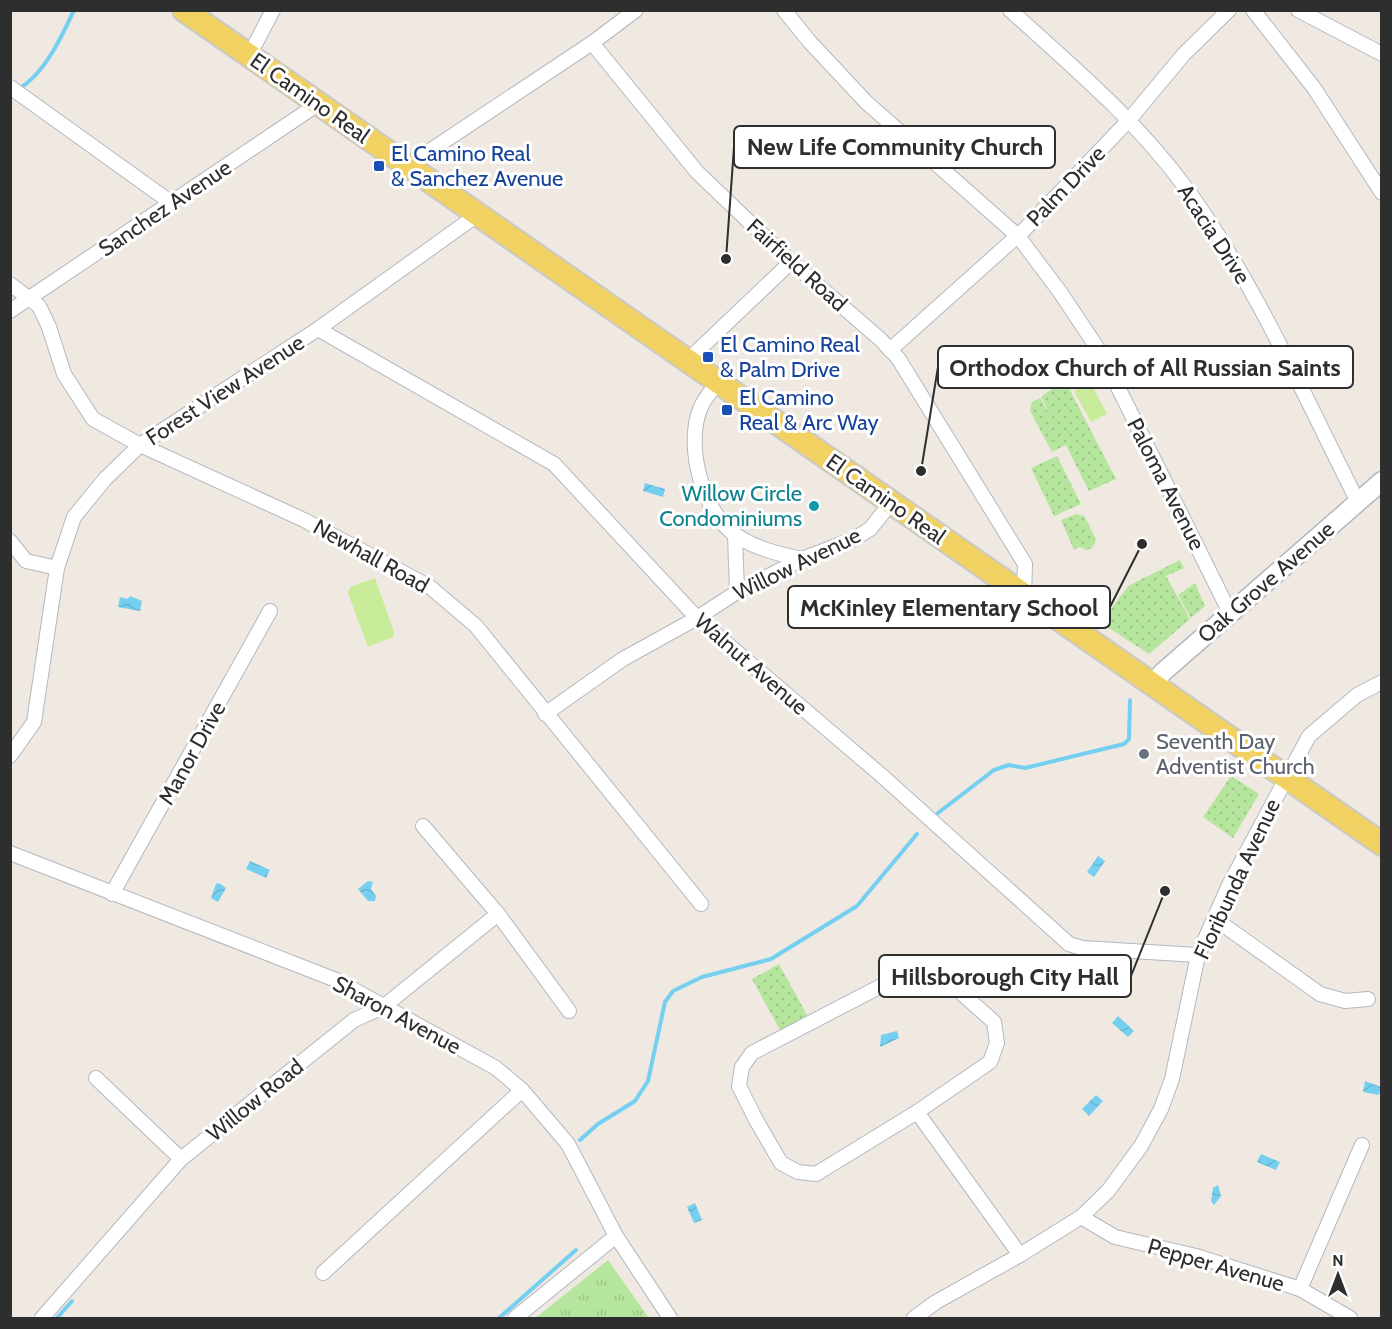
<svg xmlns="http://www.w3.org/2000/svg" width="1392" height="1329" font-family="Cabin,sans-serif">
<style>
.grass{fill:url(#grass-tufts)}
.park{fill:url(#park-dots)}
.pitch{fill:#c9ec9a}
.water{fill:url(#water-waves)}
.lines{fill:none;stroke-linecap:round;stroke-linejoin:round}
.stream{stroke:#75cff0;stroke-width:4}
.minor-casing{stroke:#b4b7c1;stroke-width:16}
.tertiary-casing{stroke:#b4b7c1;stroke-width:21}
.primary-casing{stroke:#c9c9c9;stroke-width:26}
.minor{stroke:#fff;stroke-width:14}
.tertiary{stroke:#fff;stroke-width:18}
.primary{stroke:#f2d163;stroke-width:22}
.transit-dot{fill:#1a4fb4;stroke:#fff;stroke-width:2}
.culture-dot{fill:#0f9aa8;stroke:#fff;stroke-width:2}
.worship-dot{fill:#6b7280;stroke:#fff;stroke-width:2}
.labels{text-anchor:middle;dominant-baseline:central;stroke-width:6;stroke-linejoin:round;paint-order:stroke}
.street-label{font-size:22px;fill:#2e2e2e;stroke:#fff}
.transit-label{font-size:22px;fill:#164399;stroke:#fff;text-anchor:start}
.culture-label{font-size:22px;fill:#0d838f;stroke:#fff;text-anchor:end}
.worship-label{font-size:22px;fill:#5b616d;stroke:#fff;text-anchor:start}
.leader{fill:none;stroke:#2e2e2e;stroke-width:2}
.callout-dot{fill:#2e2e2e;stroke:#fff;stroke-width:2}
.callout{fill:#fff;stroke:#2e2e2e;stroke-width:2}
.callout-label{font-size:24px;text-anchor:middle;font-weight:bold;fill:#2e2e2e}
</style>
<defs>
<pattern id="grass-tufts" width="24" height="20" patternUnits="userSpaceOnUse" patternTransform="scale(1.5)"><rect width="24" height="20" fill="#b6e59e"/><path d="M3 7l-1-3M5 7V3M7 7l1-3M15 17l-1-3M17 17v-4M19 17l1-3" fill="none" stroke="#9dc588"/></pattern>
<pattern id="park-dots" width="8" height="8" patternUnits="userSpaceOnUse" patternTransform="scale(1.5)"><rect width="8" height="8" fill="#b6e59e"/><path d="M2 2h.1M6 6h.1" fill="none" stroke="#9dc588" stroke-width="1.8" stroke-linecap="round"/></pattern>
<pattern id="water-waves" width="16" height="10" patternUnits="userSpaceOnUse" patternTransform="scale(1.5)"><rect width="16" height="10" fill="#75cff0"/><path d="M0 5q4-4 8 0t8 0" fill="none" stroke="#66b2ce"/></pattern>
</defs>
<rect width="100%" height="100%" fill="#efe9e1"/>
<polygon class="grass" points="608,1260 649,1318 535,1318 544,1311"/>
<g class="park">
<polygon points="1061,373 1116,479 1089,491 1066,445 1052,452 1030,411 1032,402 1040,398 1052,419 1041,397 1052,389 1047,381"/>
<polygon points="1057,456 1081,504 1054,516 1031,468"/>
<polygon points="1076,514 1084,516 1096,539 1093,547 1087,550 1079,547 1074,550 1061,520"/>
<polygon points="1180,560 1184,568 1166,576 1190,619 1149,654 1101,623 1128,586"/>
<polygon points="1195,583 1205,606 1191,618 1178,595"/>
<polygon points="1231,776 1259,794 1233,838 1203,817"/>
<polygon points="779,964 808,1017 781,1032 752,979"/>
</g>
<g class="pitch">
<polygon points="1080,363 1090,381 1074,389 1064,371"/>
<polygon points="1090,382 1107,414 1091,422 1074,391"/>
<polygon points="375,578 394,632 393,637 368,647 348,593 350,587"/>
</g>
<g class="water">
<polygon points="645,483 665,489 663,497 643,491"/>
<polygon points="130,596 142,601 140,611 118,607 120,597 128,599"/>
<polygon points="1098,856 1105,861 1094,877 1087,872"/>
<polygon points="250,861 270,870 266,878 246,869"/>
<polygon points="368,881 373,882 371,889 376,896 375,901 368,901 358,889"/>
<polygon points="219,883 226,888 218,902 211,898 216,884"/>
<polygon points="1118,1016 1134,1031 1128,1037 1112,1023"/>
<polygon points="897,1031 899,1038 880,1047 881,1035"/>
<polygon points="1365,1081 1381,1087 1379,1095 1363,1092"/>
<polygon points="1096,1095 1103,1101 1089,1116 1082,1109"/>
<polygon points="1261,1154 1280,1162 1276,1170 1257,1162"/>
<polygon points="1218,1185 1221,1196 1214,1205 1211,1201 1213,1188"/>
<polygon points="695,1203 702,1220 694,1223 687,1207"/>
</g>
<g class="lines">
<g class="stream">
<path d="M19,89C45,73 61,38 74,10"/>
<polyline points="938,813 994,770 1009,765 1025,768 1124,744 1129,739 1130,700"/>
<polyline points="580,1140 598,1124 635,1101 648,1081 665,1002 673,991 702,977 771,959 857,906 917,834"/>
<polyline points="57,1318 72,1301"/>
<polyline points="499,1318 576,1250"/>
</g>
<g class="minor-casing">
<g id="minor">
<polyline points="784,10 809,41 866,102 1018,236 1060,292 1102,355 1231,615"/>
<path d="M1010,10C1072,66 1136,120 1186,188C1256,284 1304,396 1358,502"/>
<polyline points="1253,10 1314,88 1382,193"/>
<polyline points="1298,10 1382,54"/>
<polyline points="592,43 697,172 791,262 880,339 898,358 1025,564 1024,595"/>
<polyline points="249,56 273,10"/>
<polyline points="10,87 173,204"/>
<polyline points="407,166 592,43 636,10"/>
<polyline points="10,284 39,306 49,327 64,374 93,419 140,445 304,520 430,587 476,626 701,904"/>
<polyline points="10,311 318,104"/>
<polyline points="318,329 554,464 697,618 881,775 1069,944 1082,948 1198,955"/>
<polyline points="890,350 1024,230 1129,120 1184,54 1229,10"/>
<polyline points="687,361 791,262"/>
<path d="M717,382C712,391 703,400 700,409C685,447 703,514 737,536C757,549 779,554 802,559"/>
<polyline points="735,535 737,592"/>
<polyline points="10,541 26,561 57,568"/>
<polyline points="545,714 623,659 697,618 737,592 802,559 854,539 870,529 891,503"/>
<polyline points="10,756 34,722 57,568 74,517 105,479 140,445 318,329 477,215"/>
<polyline points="423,826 498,914 569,1011"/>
<polyline points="10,853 336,980 496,1068 522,1090 568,1144 616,1236 670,1318"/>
<polyline points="112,894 270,611"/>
<polyline points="1215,919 1320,994 1345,1001 1368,999"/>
<polygon points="924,969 940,974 994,1022 997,1043 990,1062 917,1112 816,1174 798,1172 781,1163 756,1120 739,1086 742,1067 752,1053 908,972"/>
<polyline points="96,1078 181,1159"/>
<polyline points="917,1112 1020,1255"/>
<polyline points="1081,1217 1115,1237 1196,1256 1300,1289 1350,1318"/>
<polyline points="323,1273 522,1090"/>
<polyline points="1300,1289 1362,1145"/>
<polyline points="42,1318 181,1159 354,1020 383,1007 498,914"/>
<polyline points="515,1318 616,1236"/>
<polyline points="914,1318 936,1302 1020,1255 1081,1217 1108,1191 1141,1146 1161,1109 1172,1079 1198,955 1229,885 1309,736 1357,695 1382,682"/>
</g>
</g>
<g class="tertiary-casing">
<polyline id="tertiary" points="1153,685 1162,673 1382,481"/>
</g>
<g class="primary-casing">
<polyline id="primary" points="184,10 1382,844"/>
</g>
<use href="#minor" class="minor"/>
<use href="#tertiary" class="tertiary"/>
<use href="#primary" class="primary"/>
</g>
<g class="transit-dot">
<rect x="373" y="160" width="12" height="12" rx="3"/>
<rect x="702" y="351" width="12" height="12" rx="3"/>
<rect x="721" y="404" width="12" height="12" rx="3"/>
</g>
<circle class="culture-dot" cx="814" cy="506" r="6"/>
<circle class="worship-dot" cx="1144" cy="754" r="6"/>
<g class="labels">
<g class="street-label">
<text transform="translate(310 98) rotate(35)">El Camino Real</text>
<text transform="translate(1066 186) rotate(-46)">Palm Drive</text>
<text transform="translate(165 208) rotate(-34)">Sanchez Avenue</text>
<text transform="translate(1214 234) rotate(57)">Acacia Drive</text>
<text transform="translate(797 265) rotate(42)">Fairfield Road</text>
<text transform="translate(225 390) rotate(-33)">Forest View Avenue</text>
<text transform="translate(1166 484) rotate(63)">Paloma Avenue</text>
<text transform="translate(886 499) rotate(35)">El Camino Real</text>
<text transform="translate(371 556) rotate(29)">Newhall Road</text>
<text transform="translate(797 564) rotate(-26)">Willow Avenue</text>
<text transform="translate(1266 582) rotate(-41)">Oak Grove Avenue</text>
<text transform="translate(751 664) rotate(41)">Walnut Avenue</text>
<text transform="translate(192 753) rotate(-61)">Manor Drive</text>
<text transform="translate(1237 879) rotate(-65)">Floribunda Avenue</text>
<text transform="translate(397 1015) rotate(28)">Sharon Avenue</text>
<text transform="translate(255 1100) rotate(-39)">Willow Road</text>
<text transform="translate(1216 1265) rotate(16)">Pepper Avenue</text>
</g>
<g class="transit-label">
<text x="391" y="153">El Camino Real<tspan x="391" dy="25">&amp; Sanchez Avenue</tspan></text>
<text x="720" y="344">El Camino Real<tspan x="720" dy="25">&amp; Palm Drive</tspan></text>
<text x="739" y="397">El Camino<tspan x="739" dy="25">Real &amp; Arc Way</tspan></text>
</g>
<g class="culture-label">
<text x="802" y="493">Willow Circle<tspan x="802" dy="25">Condominiums</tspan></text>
</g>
<g class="worship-label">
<text x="1156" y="741">Seventh Day<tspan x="1156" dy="25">Adventist Church</tspan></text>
</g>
</g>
<path class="leader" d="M726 259L734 147M921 471L938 367M1142 544L1110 607M1165 891L1131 976"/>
<g class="callout-dot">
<circle cx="726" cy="259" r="6"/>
<circle cx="921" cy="471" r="6"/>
<circle cx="1142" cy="544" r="6"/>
<circle cx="1165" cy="891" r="6"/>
</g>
<g class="callout">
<rect x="734" y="126" width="321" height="42" rx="6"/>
<rect x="938" y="346" width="415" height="42" rx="6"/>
<rect x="788" y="586" width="322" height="42" rx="6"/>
<rect x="879" y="955" width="252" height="42" rx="6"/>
</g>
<g class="callout-label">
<text x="895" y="155">New Life Community Church</text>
<text x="1145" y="376">Orthodox Church of All Russian Saints</text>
<text x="949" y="616">McKinley Elementary School</text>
<text x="1005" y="985">Hillsborough City Hall</text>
</g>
<rect width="1392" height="1329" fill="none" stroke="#2e2e2e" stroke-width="24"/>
<g transform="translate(1338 1275)" stroke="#ffffff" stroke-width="4.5" paint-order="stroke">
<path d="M0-4.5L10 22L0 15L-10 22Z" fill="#2e2e2e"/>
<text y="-9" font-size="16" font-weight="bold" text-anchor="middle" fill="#2e2e2e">N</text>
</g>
</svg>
